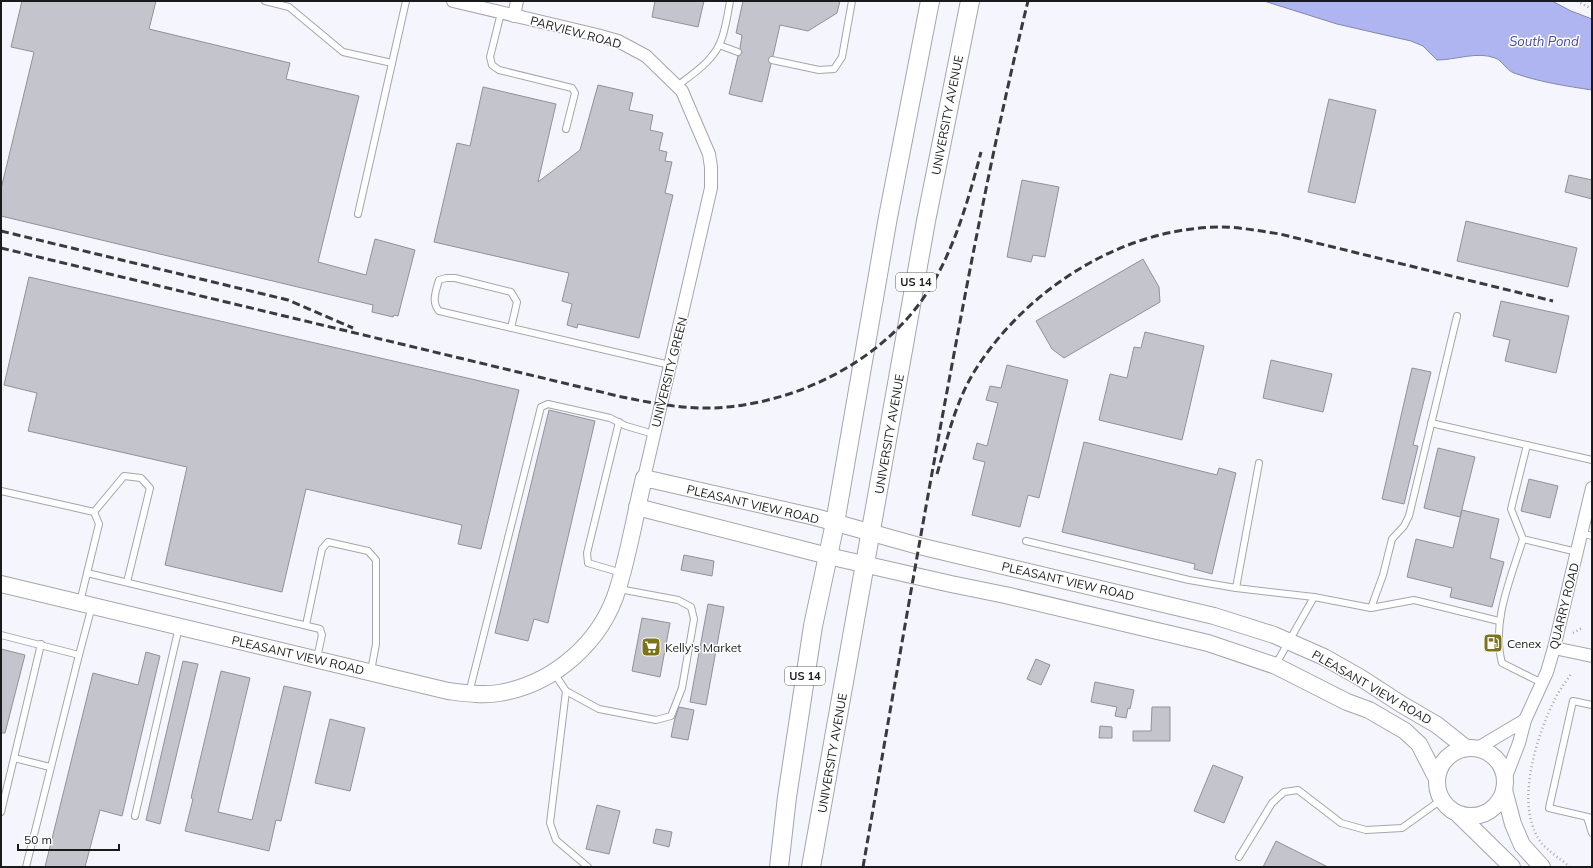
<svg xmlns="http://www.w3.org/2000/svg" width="1593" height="868" font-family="Mulish,sans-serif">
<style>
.water{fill:#afb5f0;stroke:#8286b0}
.building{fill:#c4c5cc;stroke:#919298}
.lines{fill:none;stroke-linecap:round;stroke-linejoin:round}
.lane-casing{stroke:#a5a6ac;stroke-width:8}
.street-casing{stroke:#a5a6ac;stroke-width:14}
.secondary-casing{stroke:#a5a6ac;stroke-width:18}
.primary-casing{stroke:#a5a6ac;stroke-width:20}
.path{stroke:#a9aab0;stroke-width:2.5;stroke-dasharray:1 3;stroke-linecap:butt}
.lane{stroke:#fff;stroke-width:6}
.street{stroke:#fff;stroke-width:12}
.secondary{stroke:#fff;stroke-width:16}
.primary{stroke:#fff;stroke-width:18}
.rail{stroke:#393a3d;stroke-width:3;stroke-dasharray:8 4;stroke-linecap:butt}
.labels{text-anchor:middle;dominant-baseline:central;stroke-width:3;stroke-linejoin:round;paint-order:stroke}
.shield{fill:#fff;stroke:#5e5f60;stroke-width:1}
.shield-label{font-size:11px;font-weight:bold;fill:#191a1c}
.street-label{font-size:12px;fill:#191a1c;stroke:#fff}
.poi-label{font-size:12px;fill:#191a1c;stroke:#fff;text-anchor:start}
.water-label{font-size:13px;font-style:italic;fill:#474990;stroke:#fff}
</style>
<rect width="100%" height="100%" fill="#f4f5fd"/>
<path class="water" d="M1264,1H1552L1571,11L1592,19V90C1566,86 1539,82 1514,73C1506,70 1502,60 1495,58C1477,51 1456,60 1437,60L1423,46L1411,41L1337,24Z"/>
<g class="building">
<polygon points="22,1 156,1 149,29 290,63 286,79 359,96 318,262 366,275 375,239 415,250 398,316 394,315 393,317 372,312 373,305 1,216 1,189 34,52 11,47"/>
<polygon points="655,1 704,1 698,27 652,17"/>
<polygon points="743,1 840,1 837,13 808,31 780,25 773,56 768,59 771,64 762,102 729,94 738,56 742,53 740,48 742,35 736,33"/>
<polygon points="598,85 633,93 629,110 653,115 650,130 663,133 659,150 667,152 665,161 672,162 665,193 673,195 639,338 578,324 577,328 567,325 572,304 562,301 569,273 434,242 457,143 470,146 483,87 556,104 538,182 580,150"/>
<polygon points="1329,99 1376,110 1355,203 1308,192"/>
<polygon points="1569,175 1592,180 1592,199 1565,192"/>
<polygon points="1022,180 1059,187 1045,257 1033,255 1031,262 1007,257"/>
<polygon points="1466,221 1577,248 1568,287 1457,261"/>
<polygon points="1143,259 1159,287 1160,302 1064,358 1052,349 1036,321"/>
<polygon points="29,277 519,390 481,549 458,544 462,525 306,489 282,592 165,565 187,467 28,431 37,393 4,385"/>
<polygon points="1501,301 1569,316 1556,373 1505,361 1510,340 1493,336"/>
<polygon points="1145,332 1204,346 1182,440 1099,420 1110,374 1127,378 1134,347 1141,348"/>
<polygon points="1271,360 1332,374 1323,412 1263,398"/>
<polygon points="1007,365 1068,380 1039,498 1028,495 1020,527 972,515 985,462 973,459 977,443 987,446 998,403 986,400 990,386 1001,388"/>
<polygon points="1412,368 1431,372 1413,445 1418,446 1404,504 1382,499"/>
<polygon points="549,410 595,421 548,623 534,619 528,641 495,633"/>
<polygon points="1084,442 1217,475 1219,468 1236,473 1212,574 1194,569 1195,564 1062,532"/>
<polygon points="1438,448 1475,457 1460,517 1424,508"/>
<polygon points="1529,479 1558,486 1550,518 1521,511"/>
<polygon points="1462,510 1499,519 1490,558 1504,562 1492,607 1450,597 1452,588 1407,577 1416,539 1453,548"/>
<polygon points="684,555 714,561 712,576 681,570"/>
<polygon points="708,604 724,607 706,705 690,702"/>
<polygon points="642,618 670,623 660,677 632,671"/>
<polygon points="1,649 25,655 5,733 1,733"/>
<polygon points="146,652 160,656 122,816 100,810 85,867 45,867 93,673 138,685"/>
<polygon points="1036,659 1050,665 1041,685 1027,679"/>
<polygon points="183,661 198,664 160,824 146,820"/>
<polygon points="221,671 250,678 218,812 252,820 284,686 311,692 281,821 276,820 269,851 185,831 193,799 191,798"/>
<polygon points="1095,682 1134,690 1130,709 1128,708 1126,718 1115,716 1117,707 1091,702"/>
<polygon points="679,707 694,710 688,740 671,737 675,718"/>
<polygon points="1152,707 1170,707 1170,741 1133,741 1133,731 1151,731"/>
<polygon points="330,719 365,728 350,791 315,783"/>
<polygon points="1100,726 1112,727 1112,738 1099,738"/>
<polygon points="1213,765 1243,777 1224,823 1194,811"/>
<polygon points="597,805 620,811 609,854 586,849"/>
<polygon points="656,829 672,832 669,847 653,843"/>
<polygon points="1276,841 1328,867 1263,867"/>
</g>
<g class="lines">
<g class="lane-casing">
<g id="lane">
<polyline points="265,1 289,7 343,52 392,63"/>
<polyline points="501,13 490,57 492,65 499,70 572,88 575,93 566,129"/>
<polyline points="719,45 738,52"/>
<polyline points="772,60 819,70 834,69 842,57 852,1"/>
<path d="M677,86C694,73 715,60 722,38C726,26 728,13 730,1"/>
<polyline points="358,214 406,1"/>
<path d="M511,328L517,302L511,292L455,278H446L439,280C436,291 431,302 439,311L670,365"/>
<polyline points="619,422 587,553 588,563 622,573"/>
<polyline points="1431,423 1592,460"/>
<polyline points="1527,445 1511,509 1523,539 1577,552"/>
<polyline points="1259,463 1236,588 1314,597"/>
<polyline points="1,491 94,512 99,524 80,602"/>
<polyline points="94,512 124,476 141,478 150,488 127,582"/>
<polyline points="1581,533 1592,536"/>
<path d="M1523,539C1511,578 1491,622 1502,663L1542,683"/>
<polyline points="1026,541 1189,580 1236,588"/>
<polyline points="87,573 320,629 322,635 317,658"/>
<polyline points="1371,608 1414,600 1499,621"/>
<polyline points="306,625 322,549 328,542 368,551 376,560 376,644 371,671"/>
<polyline points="1,635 79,655 92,606"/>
<polyline points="1276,664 1314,597 1371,608 1383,575 1392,539 1404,526 1409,516 1457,316"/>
<polyline points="554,673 566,691 599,709 656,720 671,716 682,688 694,619 691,607 678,600 619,589"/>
<polyline points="566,691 550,823 556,840 588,867"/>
<polyline points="469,693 541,407 548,404 610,418 626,426 654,434"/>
<polyline points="1592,705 1573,701 1549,808 1592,818"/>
<polyline points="14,758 41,644"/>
<polyline points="1,812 14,758 50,767"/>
<polyline points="135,816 179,627"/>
<polyline points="1587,817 1592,833"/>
<polyline points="1239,857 1272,803 1284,792 1298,790 1341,823 1366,830 1402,828 1441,800"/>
<polyline points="26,867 79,655"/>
</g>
</g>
<g class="street-casing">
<g id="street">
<polyline points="453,1 597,35 618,41 646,56 682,91 709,154 711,167 711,188 644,478"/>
<polyline points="514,16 517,1"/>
<polyline points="1554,648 1592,656"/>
<polyline points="1525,720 1547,672 1554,648 1592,488"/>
<polyline points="1478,748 1525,720 1519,743 1505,779"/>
</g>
</g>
<g class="secondary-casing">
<g id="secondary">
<polyline points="637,507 828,556 951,584 1005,595 1208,643 1276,666 1347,702 1369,710 1405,731 1419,744 1436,777"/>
<path d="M1,584L448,691C464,693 482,696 499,693C554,684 602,642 618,588C629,553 635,515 644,478L815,517L919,546L1214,616L1274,635L1324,657L1361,678L1401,704L1437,725L1466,748"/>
<circle cx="1471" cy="782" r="34"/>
<polyline points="1504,790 1513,824 1522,845 1542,867"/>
<polyline points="1459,815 1512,867"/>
</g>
</g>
<g class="primary-casing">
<g id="primary">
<polyline points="779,867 787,797 813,626 835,523 888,217 930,1"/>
<polyline points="811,867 926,221 970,1"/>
</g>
</g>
<g class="path">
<polyline points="1577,1 1592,9"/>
<polyline points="1573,633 1582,628"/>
<path d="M1570,867C1561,859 1547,851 1540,841C1514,804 1537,734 1556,697C1560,689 1566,682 1571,674"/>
</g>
<use href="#lane" class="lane"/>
<use href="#street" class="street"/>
<use href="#secondary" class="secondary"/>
<use href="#primary" class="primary"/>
<g class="rail">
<polyline points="1,231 288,300 353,328"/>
<path d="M1,248L622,397C652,403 682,409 712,408C796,405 886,360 930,288C955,247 969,198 981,152"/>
<path d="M937,474C947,440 955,403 974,372C1025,290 1121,228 1220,227C1239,227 1260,231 1280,234L1553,301"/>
<path d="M863,867C892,701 920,535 951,370C974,246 998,123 1028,1"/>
</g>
</g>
<defs>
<g id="fuel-square" transform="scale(1)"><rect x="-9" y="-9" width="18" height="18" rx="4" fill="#7d7417" stroke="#fff"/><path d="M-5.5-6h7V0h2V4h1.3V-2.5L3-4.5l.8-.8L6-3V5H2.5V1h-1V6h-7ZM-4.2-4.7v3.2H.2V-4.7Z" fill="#fff"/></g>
<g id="supermarket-square" transform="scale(1)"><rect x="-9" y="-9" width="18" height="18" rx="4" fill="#7d7417" stroke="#fff"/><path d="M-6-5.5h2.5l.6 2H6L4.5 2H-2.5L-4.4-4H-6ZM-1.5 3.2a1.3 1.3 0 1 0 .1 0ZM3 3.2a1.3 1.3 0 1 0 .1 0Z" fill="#fff"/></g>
</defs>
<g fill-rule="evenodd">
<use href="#fuel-square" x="1493" y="643"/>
<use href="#supermarket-square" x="651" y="647"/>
</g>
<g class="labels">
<g class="shield">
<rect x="896" y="273" width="40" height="18" rx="3"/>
<rect x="785" y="667" width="40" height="18" rx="3"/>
</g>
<g class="shield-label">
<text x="916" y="282">US 14</text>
<text x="805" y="676">US 14</text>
</g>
<g class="street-label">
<text transform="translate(576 32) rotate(15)">PARVIEW ROAD</text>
<text transform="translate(947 115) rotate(-79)">UNIVERSITY AVENUE</text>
<text transform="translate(669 372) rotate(-76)">UNIVERSITY GREEN</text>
<text transform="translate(889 434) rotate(-80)">UNIVERSITY AVENUE</text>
<text transform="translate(753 504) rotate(13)">PLEASANT VIEW ROAD</text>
<text transform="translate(1068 581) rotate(13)">PLEASANT VIEW ROAD</text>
<text transform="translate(1564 606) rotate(-76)">QUARRY ROAD</text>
<text transform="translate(298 655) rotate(13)">PLEASANT VIEW ROAD</text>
<text transform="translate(1372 687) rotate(30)">PLEASANT VIEW ROAD</text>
<text transform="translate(832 753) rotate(-80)">UNIVERSITY AVENUE</text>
</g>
<g class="poi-label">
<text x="1507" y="643">Cenex</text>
<text x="665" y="647">Kelly's Market</text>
</g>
<g class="water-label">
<text x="1544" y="41">South Pond</text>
</g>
</g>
<rect width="1593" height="868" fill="none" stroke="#191a1c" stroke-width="4"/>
<path d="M18 844v6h101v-6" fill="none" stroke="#191a1c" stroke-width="2"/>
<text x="24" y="844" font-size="12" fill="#191a1c" stroke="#ffffff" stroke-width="3" paint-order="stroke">50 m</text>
</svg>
